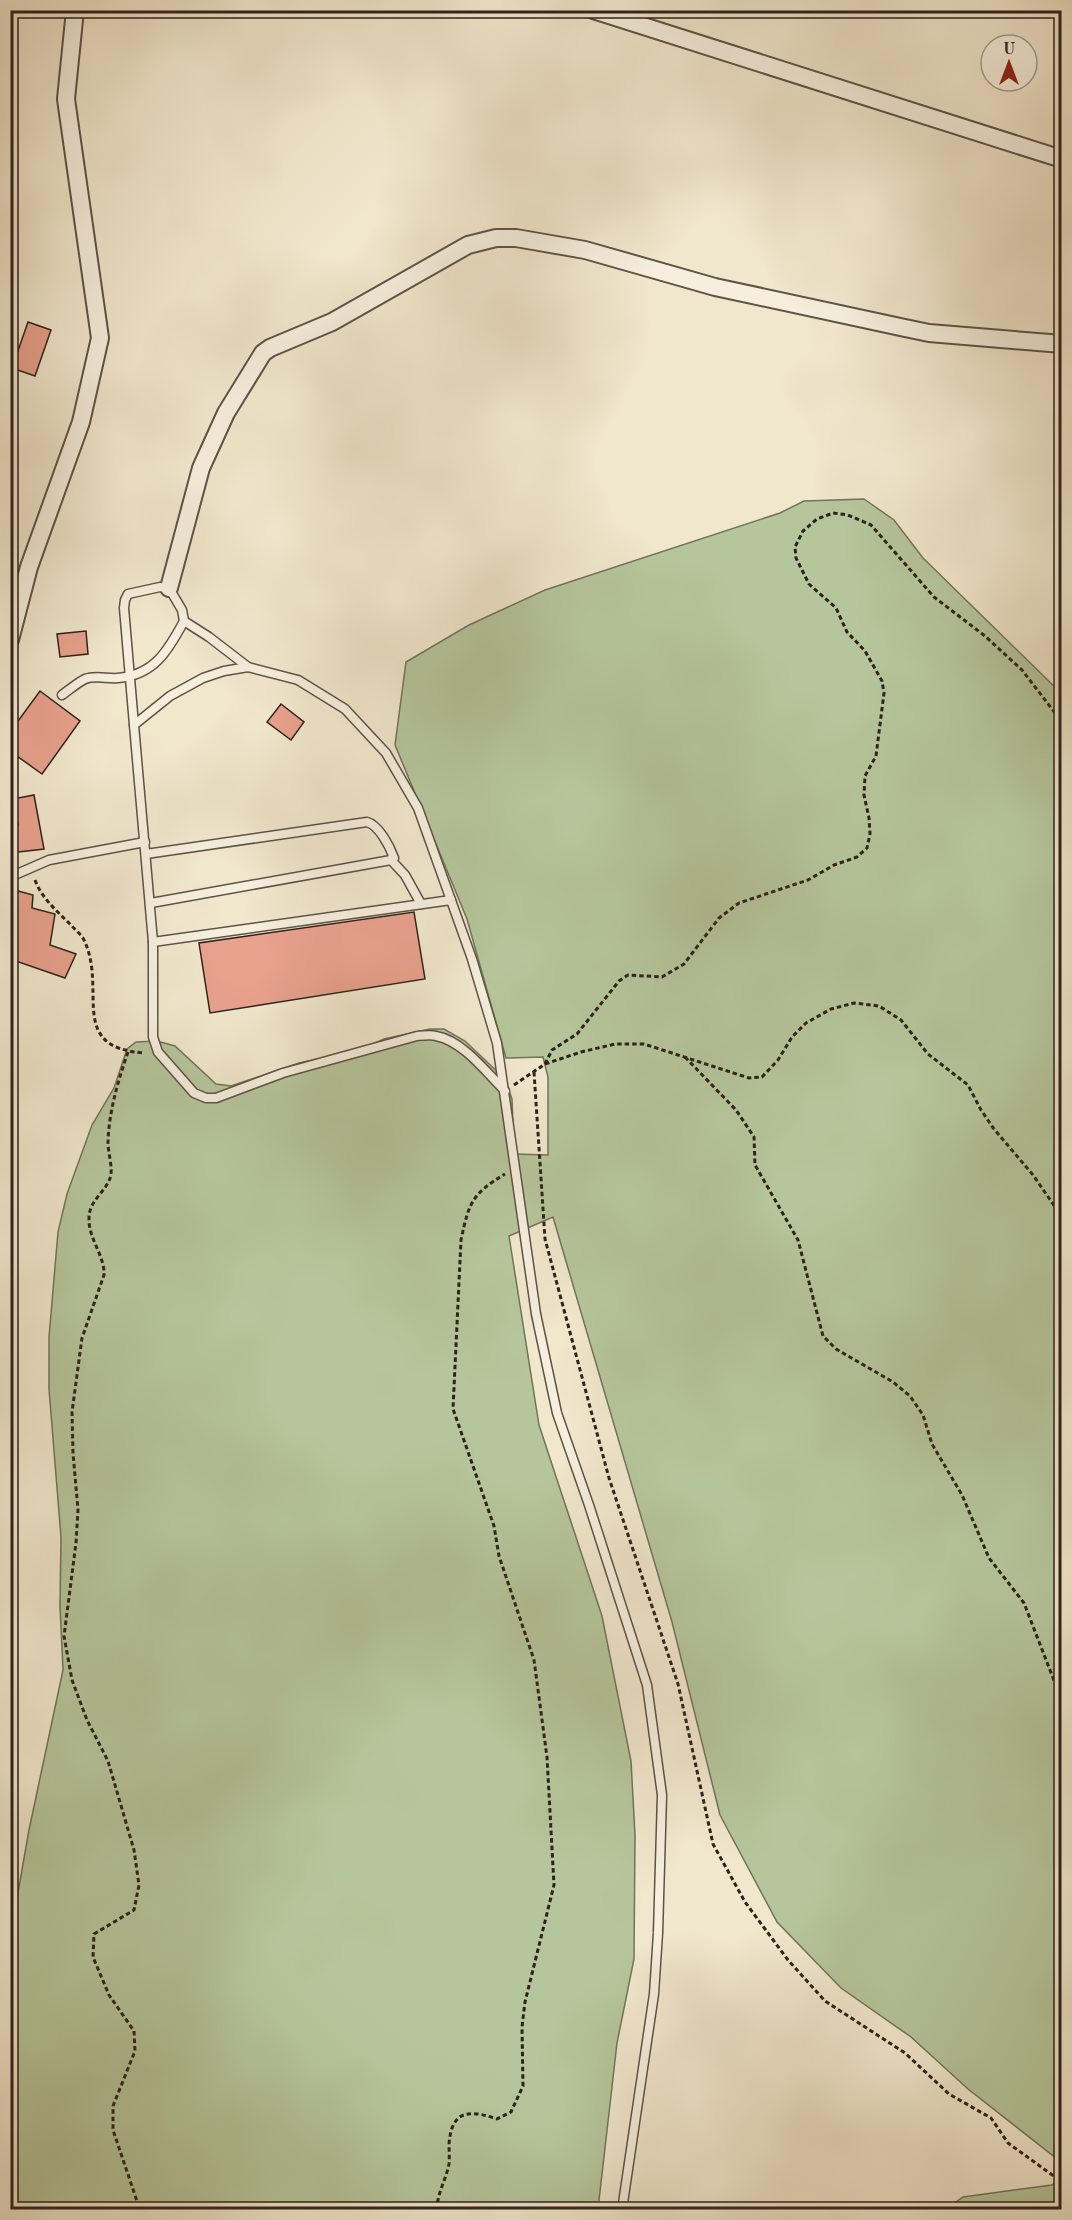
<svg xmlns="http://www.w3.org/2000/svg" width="1072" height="2220" font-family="'Old Standard TT',serif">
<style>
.green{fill:#b6c69c;stroke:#71745b;stroke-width:1.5}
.building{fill:#e8a18d;stroke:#2c221a;stroke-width:1.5}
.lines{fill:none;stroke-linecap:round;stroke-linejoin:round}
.lane-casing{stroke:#5d5347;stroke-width:11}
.street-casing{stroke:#5d5347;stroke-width:20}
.path{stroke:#2c221a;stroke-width:3;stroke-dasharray:4.5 3;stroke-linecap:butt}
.lane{stroke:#f6efde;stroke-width:8}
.street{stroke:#f6efde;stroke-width:16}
</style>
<rect width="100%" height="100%" fill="#f1e7cd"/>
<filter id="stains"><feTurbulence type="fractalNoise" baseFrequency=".00333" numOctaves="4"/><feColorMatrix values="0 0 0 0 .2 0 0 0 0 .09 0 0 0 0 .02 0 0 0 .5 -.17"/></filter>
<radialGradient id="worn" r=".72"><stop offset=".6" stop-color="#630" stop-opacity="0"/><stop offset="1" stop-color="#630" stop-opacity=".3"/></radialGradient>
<g class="green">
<polygon points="864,499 894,520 923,558 1061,693 1061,2162 968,2089 911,2037 841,1988 777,1922 720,1815 672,1622 553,1217 509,1236 539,1425 602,1616 631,1761 635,1835 634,1959 617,2043 598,2209 11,2210 11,1932 29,1830 63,1670 60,1606 61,1537 49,1389 49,1337 58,1232 67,1194 92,1125 114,1088 127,1049 136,1042 157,1041 175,1046 216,1084 231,1086 299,1063 360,1050 384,1039 430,1029 444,1029 465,1041 505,1079 512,1099 514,1154 548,1155 548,1077 543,1057 506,1058 467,919 395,745 406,662 469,625 545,590 780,513 804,501"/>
<polygon points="1061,2177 1061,2209 946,2209 963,2197 1052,2185"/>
</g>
<g class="building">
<polygon points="28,322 51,330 35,376 12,368"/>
<polygon points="86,631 88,654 60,657 57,634"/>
<polygon points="40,691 80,721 42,774 10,751 10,732"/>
<polygon points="281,704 304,722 291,740 267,722"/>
<polygon points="34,795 44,849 10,853 10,826 18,825 13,799"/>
<polygon points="18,891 33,895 32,908 55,914 50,945 76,954 65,978 10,959 10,899 16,900"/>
<polygon points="414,912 425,979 210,1013 199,943"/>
</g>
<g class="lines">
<g class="lane-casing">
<g id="lane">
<path d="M62,695C69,690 77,683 85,679C96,675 107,679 118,678C154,675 168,651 184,621"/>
<polyline points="134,725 124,608 125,600 128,594 160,587 169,588 182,610 184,621 209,637 248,667"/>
<path d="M146,854L367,822C379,825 390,847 394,858L391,860L151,903"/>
<polyline points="391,860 405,875 421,904"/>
<polyline points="10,877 49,860 145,842"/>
<polyline points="153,942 451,900"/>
<path d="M505,1091C486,1072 463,1041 436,1036C430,1034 423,1036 417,1036L283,1073L216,1098H206L194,1093L158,1052L153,1037V942L134,725L170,696L203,678L224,671L248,667L298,680L345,709L386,753L418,808L472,959L497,1043L536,1314L557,1413L589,1505L647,1685L662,1795L658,1933L654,1994L622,2210"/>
</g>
</g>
<g class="street-casing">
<g id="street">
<polyline points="593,10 1062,159"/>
<polyline points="169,588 201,468 226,413 263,353 270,348 332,322 468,245 496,238 516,238 585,250 715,287 905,328 929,333 1062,344"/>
<polyline points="10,640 29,567 81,422 100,338 66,99 75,10"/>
</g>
</g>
<g class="path">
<path d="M35,880C42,899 58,912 72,926C76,931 82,935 84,940C108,990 66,1048 145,1053"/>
<path d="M128,1052C118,1081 109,1111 108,1142C108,1152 112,1164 111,1174C109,1190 89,1199 89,1218C88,1238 105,1256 104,1275L82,1338L72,1412L73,1453L78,1510L76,1543L64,1636L72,1680L87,1720L108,1761L134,1850L139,1885L134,1910L94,1934L93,1957L109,1995L134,2031L135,2051L113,2106V2130L140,2210"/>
<polyline points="685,1057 736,1110 754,1137 755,1165 798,1240 823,1336 836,1349 893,1382 910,1396 923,1415 932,1444 962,1495 989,1558 1024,1603 1062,1701"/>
<polyline points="545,1064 552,1050 577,1034 619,981 628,975 662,977 684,964 719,918 739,903 808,880 834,865 857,857 867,848 870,834 869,818 864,795 865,776 876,756 884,693 882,681 865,651 847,632 836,608 809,584 796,558 795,547 803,531 817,519 833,513 848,515 871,525 934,597 985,636 1022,670 1062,722"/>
<polyline points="534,1072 545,1239 609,1478 678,1684 713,1844 745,1902 788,1960 825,2001 905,2053 949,2094 991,2118 1008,2143 1062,2182"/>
<polyline points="514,1085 545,1064 581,1052 615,1044 644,1044 749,1078 762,1077 778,1060 792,1037 806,1023 831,1009 854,1003 879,1006 901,1020 928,1054 968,1085 981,1110 994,1129 1033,1175 1062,1217"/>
<path d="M437,2210C437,2193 446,2180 449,2164C450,2155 448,2145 450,2136C455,2107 476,2112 497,2119L511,2112L523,2086L522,2027L525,2002L554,1885L547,1757L534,1660L499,1556L494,1526L453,1409L461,1240C469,1202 472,1194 505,1174"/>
</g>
<use href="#lane" class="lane"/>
<use href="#street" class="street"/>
</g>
<rect width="1072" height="2220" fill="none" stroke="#f1e7cd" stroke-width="36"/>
<rect x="12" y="12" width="1048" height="2196" fill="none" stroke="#2c221a" stroke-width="3"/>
<rect x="18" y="18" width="1036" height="2184" fill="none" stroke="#2c221a" stroke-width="1.5"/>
<g transform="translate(1009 63)"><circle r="28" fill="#f6efde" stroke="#a59d90" stroke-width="1.5"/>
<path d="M0-4.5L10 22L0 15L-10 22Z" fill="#8f2418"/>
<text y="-9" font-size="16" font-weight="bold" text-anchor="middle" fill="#2c221a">U</text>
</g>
<rect width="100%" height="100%" filter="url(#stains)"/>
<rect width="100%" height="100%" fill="url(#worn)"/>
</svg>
